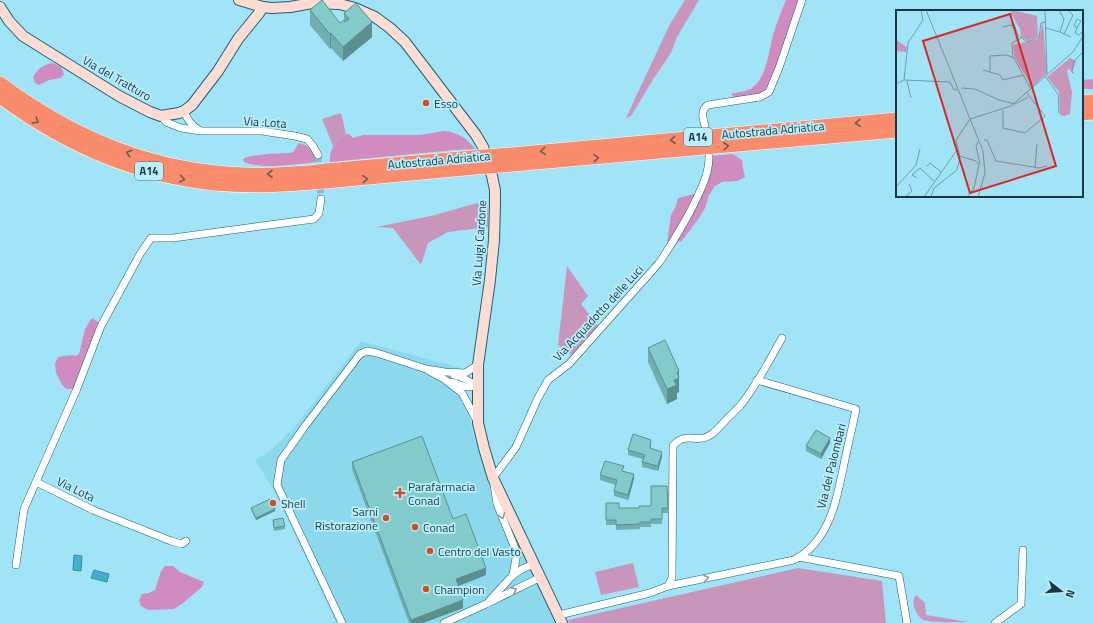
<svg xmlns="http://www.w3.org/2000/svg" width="1093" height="623" font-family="'Titillium Web',sans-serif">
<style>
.built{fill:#8cd9ee}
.green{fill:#c996bb}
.forest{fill:#d08cbf}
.water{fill:#42b2cc;stroke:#368da1}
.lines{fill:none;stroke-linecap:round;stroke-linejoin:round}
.minor-tunnel{stroke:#86c1d2;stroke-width:7;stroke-dasharray:7 3.5;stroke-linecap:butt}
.minor-casing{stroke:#1a6171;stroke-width:8}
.secondary-casing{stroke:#1a6171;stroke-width:12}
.motorway-casing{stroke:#fff;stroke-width:14}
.minor{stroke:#fff;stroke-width:7}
.secondary{stroke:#fddcd3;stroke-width:10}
.motorway{stroke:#f88c6d;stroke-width:13}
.motorway-bridge-casing{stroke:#fff;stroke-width:14;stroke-linecap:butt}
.motorway-bridge{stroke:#f88c6d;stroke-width:13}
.wall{fill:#71afaf}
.shaded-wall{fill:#5c8e8e}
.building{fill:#83cbcb;stroke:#5c8e8e}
.oneway{stroke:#735850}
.oneway2{stroke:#8d9a9e}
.poi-dot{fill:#d44b22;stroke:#bbeffe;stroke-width:1.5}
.labels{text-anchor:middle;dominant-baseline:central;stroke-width:3.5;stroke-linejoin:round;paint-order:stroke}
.shield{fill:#bbeffe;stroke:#4b6e77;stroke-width:1}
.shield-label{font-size:11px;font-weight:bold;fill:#1b363d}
.street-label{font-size:12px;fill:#1b363d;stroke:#bbeffe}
.poi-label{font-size:12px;fill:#1b363d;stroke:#bbeffe;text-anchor:start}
.inset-road{fill:none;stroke:#6b9ead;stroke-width:1}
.view{fill:#d62828;fill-opacity:0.15;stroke:#d62828;stroke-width:2}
.inset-edge{fill:none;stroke:#1b363d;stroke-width:2}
</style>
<rect width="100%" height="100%" fill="#a1e4f7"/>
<polygon class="built" points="361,341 461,368 472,430 488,481 556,623 336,623 276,495 262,471 255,461 273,448 294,428"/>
<g class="green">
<polygon points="685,0 699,0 677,37 671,53 654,78 631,116 626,118 670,24"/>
<polygon points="341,113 346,134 340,139 333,146 322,119"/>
<polygon points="488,200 488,227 448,232 428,243 421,265 393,228 376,227 431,216"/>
<polygon points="567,266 588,296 581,304 598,326 572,355 558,345"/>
<polygon points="633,563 639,587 601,595 595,572"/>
<polygon points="798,568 882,581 886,623 569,623 568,620"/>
<path d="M916,595L925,603L926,615L968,622C959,622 930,623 923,620C919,618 916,612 914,607C913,602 913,599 916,595Z"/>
</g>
<g class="forest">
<path d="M786,0H798C793,19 775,84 761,94C757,97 741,97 734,98L731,94C737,92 747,92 752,88C769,75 768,48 775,29C778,19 782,10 786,0Z"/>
<path d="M52,63L61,67L64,74L61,78L49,80L39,85L35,83L33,77C39,68 41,66 52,63Z"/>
<polygon points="1093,79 1093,89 1082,89 1082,80"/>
<path d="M444,131C457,132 467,138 475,149L454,150L330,162C329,148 336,142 346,134H349L353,138L363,135H418L426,134Z"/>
<path d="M299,143C309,145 315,152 317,162C296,164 263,170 244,162L243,160L244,158C258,154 275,153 290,153L293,152Z"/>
<polygon points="733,154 742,160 743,168 745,177 737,181 722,182 715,186 709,195 705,208 699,218 681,242 679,241 675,246 667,243 671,215 676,206 678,198 698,193 710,156"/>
<polygon points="92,318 101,324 74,389 67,389 64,387 61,383 56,373 55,364 58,357 63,356 72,355 76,356 79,354 85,329"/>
<polygon points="165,566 173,566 180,572 204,582 202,587 183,603 174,609 148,610 141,606 139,600 142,594 149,593 155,590 161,571"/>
</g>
<g class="water">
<polygon points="74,555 82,556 81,571 73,570"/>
<polygon points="94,570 109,574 107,582 91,578"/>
</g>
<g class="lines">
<polyline class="minor-tunnel" points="318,155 321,199"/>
<g class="minor-casing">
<g id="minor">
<path d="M184,111C187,120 191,125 199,130"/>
<polyline points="161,116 166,122 181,128 201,131 262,131 295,136 307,139 313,146 318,155"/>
<path d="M705,126C703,119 700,110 708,105L760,97L769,92L779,68L802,0"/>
<polyline points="429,371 444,379 462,393 477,421"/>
<polyline points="454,375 463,378 478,386"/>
<polyline points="452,382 466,387 478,386"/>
<polyline points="36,482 93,510 171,541 182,544 186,541"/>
<polyline points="799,557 899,576 907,623"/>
<polyline points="16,565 24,509 76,391 101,326 140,254 151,238 173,238 314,219 319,213 321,199"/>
<path d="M513,575L517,553L497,504L493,478L516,447L538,398L548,380L569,364L659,263C671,246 681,228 691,210C699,193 709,176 709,157"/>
<path d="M668,586L794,560C805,554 814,546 821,535C834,515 838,492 843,469C847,449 852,429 856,409L757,380"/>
<polyline points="489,601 513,575 522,569 534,564"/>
<path d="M559,615L650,593L668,586L672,578L673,446C686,430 698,445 712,434C717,430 721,425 725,421C730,416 735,411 740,406C757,385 769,361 782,338"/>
<polyline points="342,623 277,485 281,460 305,426 360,354 367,351 377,353 426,369 445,372 465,373 478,365"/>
<polyline points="444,623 486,604 541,577"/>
<polyline points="995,623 1021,604 1023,550"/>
</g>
</g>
<g class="secondary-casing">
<g id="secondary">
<polyline points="239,0 263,7 272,8 290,7 312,3 339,4 355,8 375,17 390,28 405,42 476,135 483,147 492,176 495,190 495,204 494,240 490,280 478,365 478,423 484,448 493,478 562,623"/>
<polyline points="0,7 9,21 23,36 119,96 150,112 161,116 179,113 184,111 192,105 218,71 238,39 259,13 263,7"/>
</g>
</g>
<g class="motorway-casing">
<g id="motorway">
<path d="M0,83C74,138 153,171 246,174C267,175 288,173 309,172"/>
<path d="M0,97C63,144 136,176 214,184C246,187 279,186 311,183"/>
<polyline points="1082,102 1093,101"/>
<polyline points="1082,114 1093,113"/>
<polyline points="499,155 897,119"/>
<polyline points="501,166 897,131"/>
<polyline points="326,170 471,157"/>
<polyline points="326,182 475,168"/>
</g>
</g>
<use href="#minor" class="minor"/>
<use href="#secondary" class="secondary"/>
<use href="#motorway" class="motorway"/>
<g class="motorway-bridge-casing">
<g id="motorway-bridge">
<polyline points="471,157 499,155"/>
<polyline points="475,168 501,166"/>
<polyline points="309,172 326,170"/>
<polyline points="311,183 326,182"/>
</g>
</g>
<use href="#motorway-bridge" class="motorway-bridge"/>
</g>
<g class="wall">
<polygon points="310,10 340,23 344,21 344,13 372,37 343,61 331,48 330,49 310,25"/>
<polygon points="648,348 679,377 679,392 677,393 677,399 667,404 648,362"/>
<polygon points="830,443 821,459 806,451 806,446"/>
<polygon points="651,445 651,449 662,457 658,471 642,467 642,462 643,459 628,455 628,450"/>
<polygon points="352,462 453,519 486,575 458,586 463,608 423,623 409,623 352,469"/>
<polygon points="624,471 634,479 628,500 614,496 614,491 616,485 600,480 600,475"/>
<polygon points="667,486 668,513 662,513 662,524 651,524 651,527 640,527 640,529 616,530 616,525 606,525 606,503 619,508 639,508 651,506"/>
<polygon points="251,508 275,511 256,520 251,510"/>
<polygon points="273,520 285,526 285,529 274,531"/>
</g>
<g class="shaded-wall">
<polygon points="372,22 372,37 343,61 343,47"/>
<polygon points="331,33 331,48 330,49 330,34"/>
<polygon points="679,371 679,392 677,393 677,399 667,404 667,389 674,380 677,372"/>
<polygon points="830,438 830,443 821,459 821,454"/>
<polygon points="662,452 662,457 658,471 658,466"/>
<polygon points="634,474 634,479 628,500 628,495"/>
<polygon points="275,509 275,511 256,520 256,518"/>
<polygon points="486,568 486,575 456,587 456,579"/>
<polygon points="463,600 463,608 423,623 411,623 411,620"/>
</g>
<g class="building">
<polygon points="322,0 340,23 344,20 345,22 349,19 344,13 356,3 372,22 343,47 331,33 330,34 310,10"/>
<polygon points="665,340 679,371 677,372 679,378 674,380 677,385 667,389 648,348"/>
<polygon points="816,430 830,438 821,454 806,446"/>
<polygon points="633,434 651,440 650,448 662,452 658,466 642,462 645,455 628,450"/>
<polygon points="422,436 453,519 466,514 486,568 456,579 463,600 411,620 352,462"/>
<polygon points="605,461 624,466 622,471 634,474 628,495 614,491 617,480 600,475"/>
<polygon points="651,486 667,486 668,508 662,508 662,519 651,519 651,522 640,522 640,524 616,525 616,520 606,520 606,503 619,503 619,508 639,508 639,506 651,506"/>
<polygon points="270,499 275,509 256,518 251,508"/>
<polygon points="283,518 285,526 274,528 273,520"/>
</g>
<defs><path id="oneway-chevron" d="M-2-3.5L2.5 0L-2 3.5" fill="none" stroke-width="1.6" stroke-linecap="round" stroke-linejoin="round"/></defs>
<g class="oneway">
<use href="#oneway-chevron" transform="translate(36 121) rotate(32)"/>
<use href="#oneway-chevron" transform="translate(858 123) rotate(175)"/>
<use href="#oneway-chevron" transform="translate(673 140) rotate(175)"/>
<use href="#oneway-chevron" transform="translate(726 146) rotate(-5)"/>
<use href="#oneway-chevron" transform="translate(543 151) rotate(175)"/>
<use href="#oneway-chevron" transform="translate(129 153) rotate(-162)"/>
<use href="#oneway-chevron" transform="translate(596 158) rotate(-5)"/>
<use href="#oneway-chevron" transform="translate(270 174) rotate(179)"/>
<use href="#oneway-chevron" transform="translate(182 179) rotate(10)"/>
<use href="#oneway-chevron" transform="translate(365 179) rotate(-5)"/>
</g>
<g class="oneway2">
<use href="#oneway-chevron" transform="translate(502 516) rotate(68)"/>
<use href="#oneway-chevron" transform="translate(706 578) rotate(-11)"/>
<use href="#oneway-chevron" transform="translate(514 590) rotate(-27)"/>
</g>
<g class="poi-dot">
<circle cx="426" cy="103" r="4"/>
<path d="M398 487h4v4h4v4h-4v4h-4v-4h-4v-4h4z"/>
<circle cx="273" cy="503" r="4"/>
<circle cx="386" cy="518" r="4"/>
<circle cx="415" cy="527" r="4"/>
<circle cx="430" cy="551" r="4"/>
<circle cx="426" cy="589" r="4"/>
</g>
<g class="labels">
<g class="shield">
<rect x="684" y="128" width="28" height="18" rx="3"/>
<rect x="135" y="162" width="28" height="18" rx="3"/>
</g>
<g class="shield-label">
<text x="698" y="137">A14</text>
<text x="149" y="171">A14</text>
</g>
<g class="street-label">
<text transform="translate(117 78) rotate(30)">Via del Tratturo</text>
<text transform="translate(265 122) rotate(4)">Via :Lota</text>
<text transform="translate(773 130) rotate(-5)">Autostrada Adriatica</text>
<text transform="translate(439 160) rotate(-5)">Autostrada Adriatica</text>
<text transform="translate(479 243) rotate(-86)">Via Luigi Cardone</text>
<text transform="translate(598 313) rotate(-47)">Via Acquadotto delle Luci</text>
<text transform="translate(831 466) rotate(-76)">Via dei Palombari</text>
<text transform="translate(76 489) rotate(26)">Via Lota</text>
</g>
<g class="poi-label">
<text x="434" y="103">Esso</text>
<text x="408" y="486">Parafarmacia<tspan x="408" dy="14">Conad</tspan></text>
<text x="281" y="503">Shell</text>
<text x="378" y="511" text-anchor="end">Sarni<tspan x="378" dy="14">Ristorazione</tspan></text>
<text x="423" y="527">Conad</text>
<text x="438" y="551">Centro del Vasto</text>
<text x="434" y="589">Champion</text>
</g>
</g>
<g transform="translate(896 10)">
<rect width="187" height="187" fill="#a1e4f7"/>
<path d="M117,0L141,6L142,26L132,31L125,27L124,19L116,5ZM147,13L151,63L136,77L119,48L117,35L142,29ZM0,30L11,37L10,42L0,41ZM174,48L180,51L176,62L173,59L171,61L176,82L174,104L168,106L164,105L163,82L151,67Z" fill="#c996bb"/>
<path class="inset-road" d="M30,0L87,141L89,163L82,187M116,0L115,7L122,25L131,32L143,27L145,13L149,12M149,0L151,64M163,0L168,9L164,22L175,27M107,17L114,15L120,18M150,18L164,22M181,18L185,11L181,9L178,16L181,18L179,23L183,25L187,21M168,24L177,5L172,0M117,47L116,33L125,28M87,60L104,65L107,70L127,65L135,79M94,61V46L111,45L118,48L127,65M154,62L177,42L187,26M178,64L176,62L178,51L187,42M149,66L162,84L163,103M8,70L54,72L58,80L61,79M11,71L15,88M0,74L8,70L12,33L27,10L25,0M65,78L79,79L103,90L119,94L132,87M107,100V118L129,123L149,106L131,83M88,130H91L100,151L143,158L151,156M82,132L80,136L84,154M63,146L80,151L83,155L78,178L71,187M31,156L34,153L45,162M139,157L141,134M21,168L16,165L24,158L38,171M0,177L20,155L24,139M9,187L16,181L13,174M28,187L61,140M35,187L38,178L61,160L64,148L60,130L74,109L115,96L154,62"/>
<path class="view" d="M114,4L160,156L74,183L27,31Z"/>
<rect width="187" height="187" class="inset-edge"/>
</g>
<g transform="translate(1061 591) rotate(107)" stroke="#bbeffe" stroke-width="3" paint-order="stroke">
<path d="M0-3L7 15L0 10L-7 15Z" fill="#1b363d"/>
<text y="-6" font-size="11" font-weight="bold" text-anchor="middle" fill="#1b363d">N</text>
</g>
</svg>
